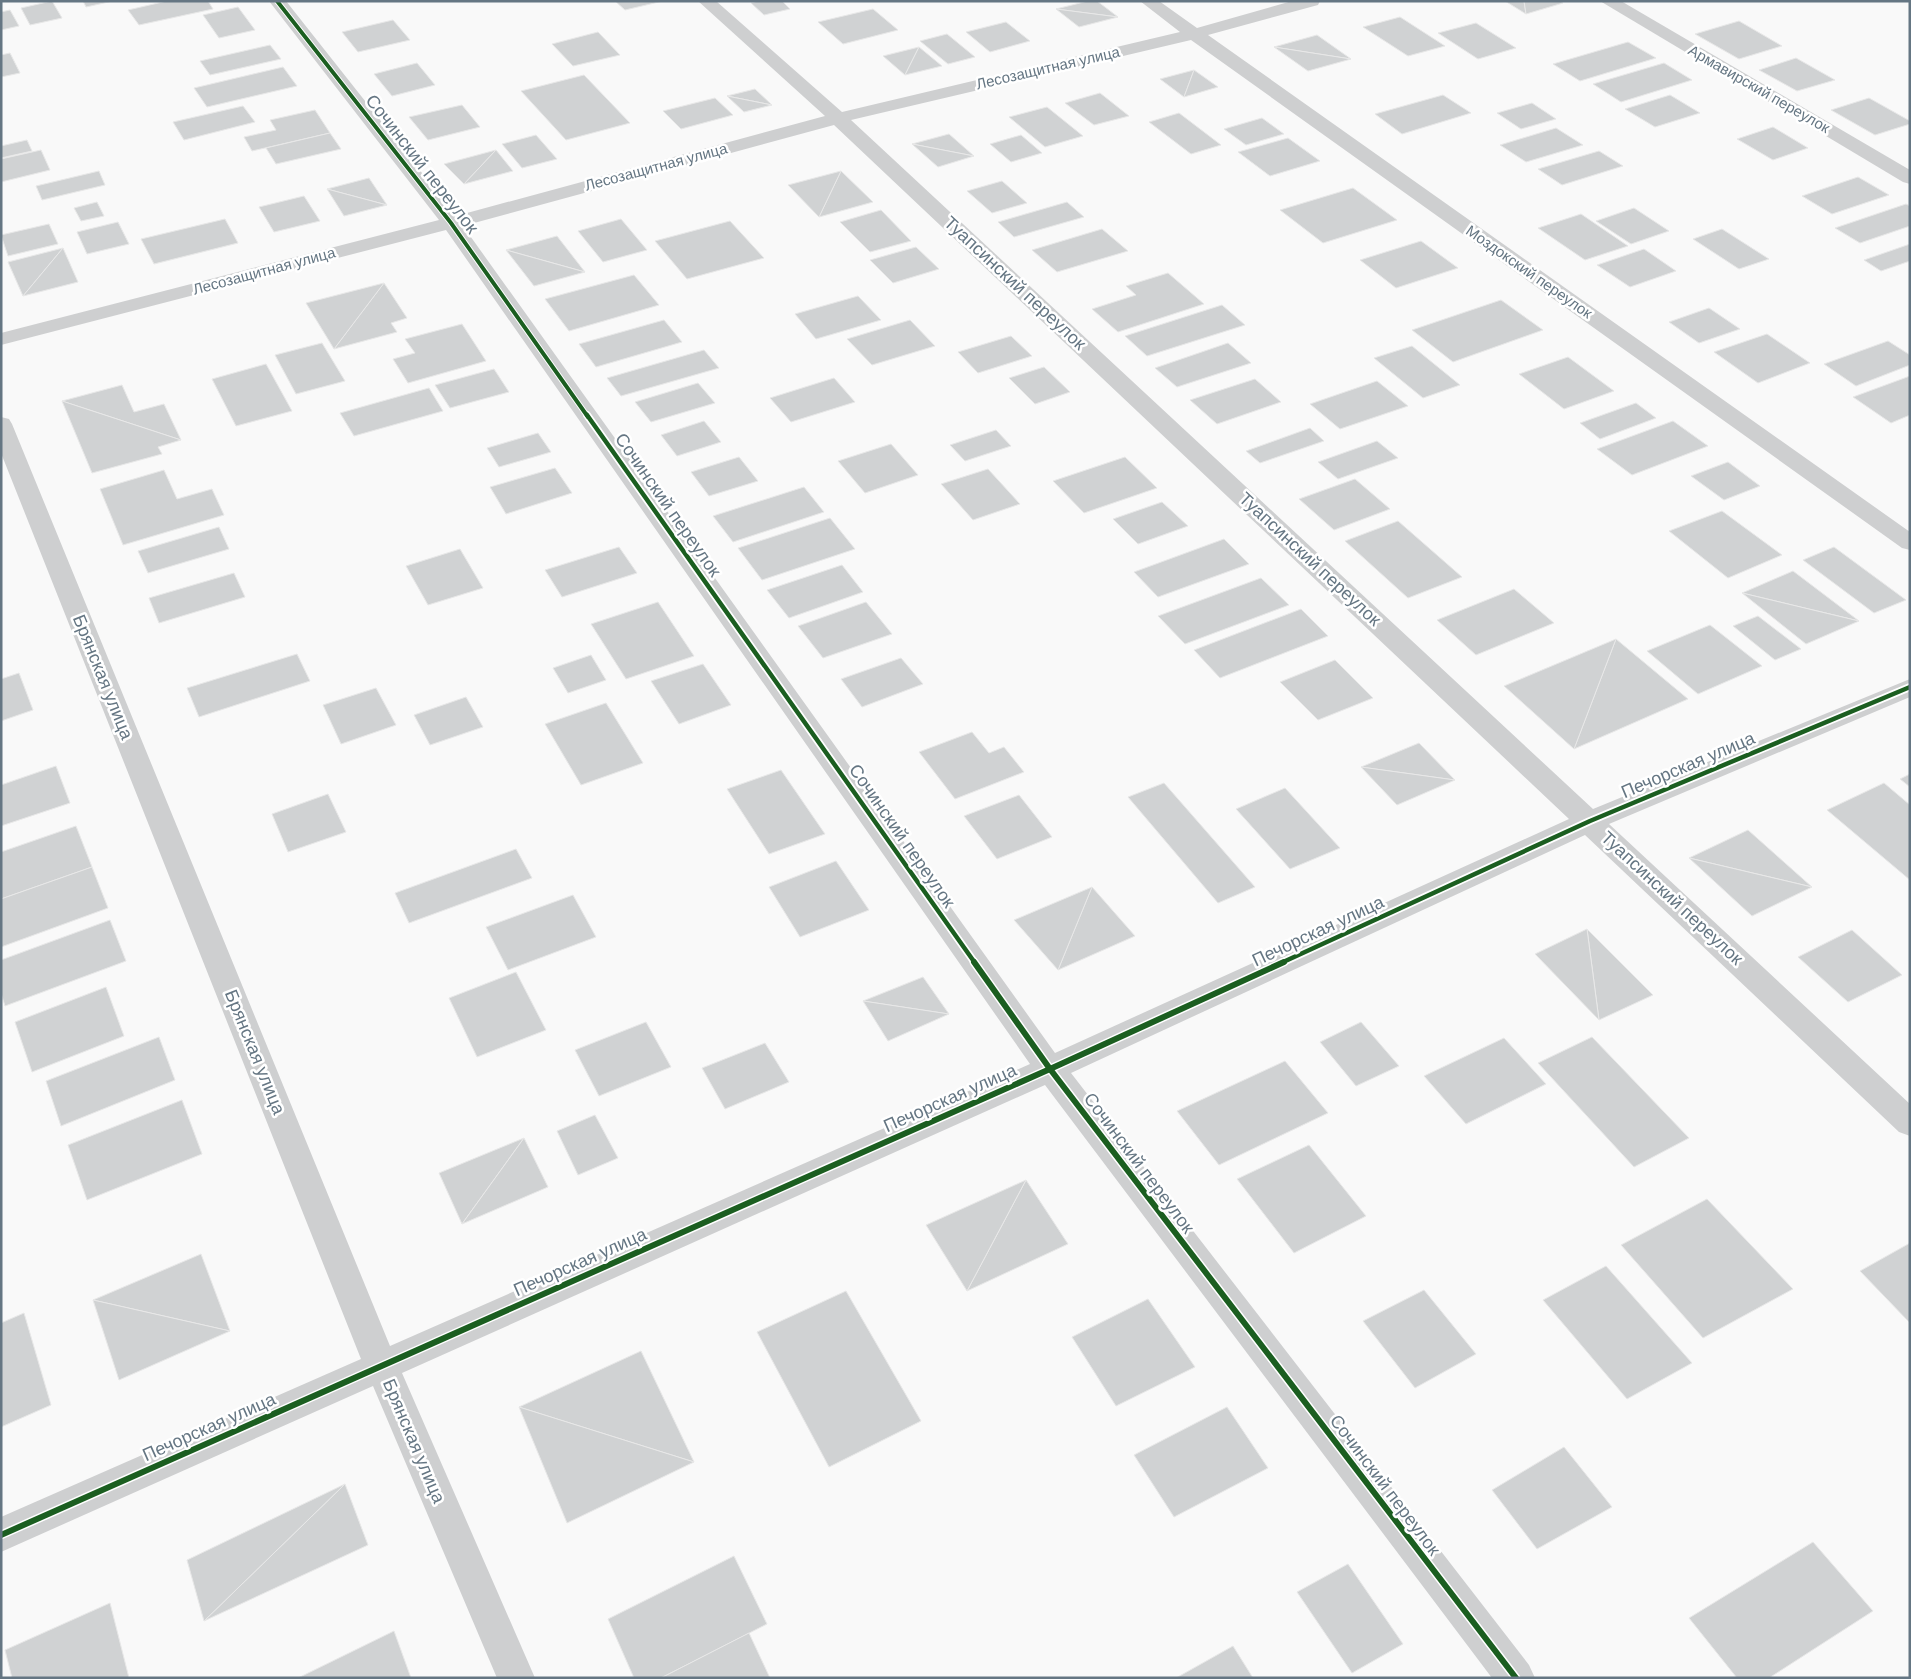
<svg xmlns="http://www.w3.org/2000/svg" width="1911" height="1679" font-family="'DM Sans',sans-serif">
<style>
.building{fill:#d0d2d3;stroke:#e8e8e8}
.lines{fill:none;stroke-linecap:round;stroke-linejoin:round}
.minor{fill:#cecfd0;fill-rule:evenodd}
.cycleway-far2-casing{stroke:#fff;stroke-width:6}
.cycleway-far1-casing{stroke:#fff;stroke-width:8}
.cycleway-casing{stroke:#fff;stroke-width:9}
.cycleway-far2{stroke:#1b5e20;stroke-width:4}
.cycleway-far1{stroke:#1b5e20;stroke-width:4.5}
.cycleway{stroke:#1b5e20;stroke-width:6}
.labels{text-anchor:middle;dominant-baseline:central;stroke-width:5;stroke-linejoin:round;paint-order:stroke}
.far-street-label{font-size:15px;fill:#657683;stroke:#fff}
.street-label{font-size:18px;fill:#657683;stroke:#fff}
</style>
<rect width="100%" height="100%" fill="#f9f9f9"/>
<g class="building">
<polygon points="52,1 62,18 30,25 21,8"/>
<polygon points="83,1 113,1 86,7"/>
<polygon points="167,1 208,1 213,9 139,25 128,10"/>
<polygon points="615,1 663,1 625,10"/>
<polygon points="758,1 782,1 790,9 764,15 751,3"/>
<polygon points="1088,1 1097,1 1118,17 1056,9"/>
<polygon points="1505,1 1524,1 1526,14"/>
<polygon points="1524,1 1560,1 1563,3 1526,14"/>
<polygon points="238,7 255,30 219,38 203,15"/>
<polygon points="873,9 898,30 843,44 818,22"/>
<polygon points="1056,9 1118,17 1079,27"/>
<polygon points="10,10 19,26 1,30 1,12"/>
<polygon points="1400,17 1445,46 1408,56 1363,27"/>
<polygon points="393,20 410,40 358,52 342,32"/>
<polygon points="1739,21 1782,46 1739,59 1695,34"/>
<polygon points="1006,22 1030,41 990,52 966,32"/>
<polygon points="1476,23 1516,48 1478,59 1438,33"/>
<polygon points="598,32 620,55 573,66 552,44"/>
<polygon points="947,34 975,57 948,64 920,41"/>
<polygon points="1317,35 1351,59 1274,47"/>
<polygon points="1628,42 1656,58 1580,81 1553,64"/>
<polygon points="270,45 281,59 210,75 200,61"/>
<polygon points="919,47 905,75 883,56"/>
<polygon points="919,47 942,66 905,75"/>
<polygon points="1274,47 1351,59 1308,71"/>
<polygon points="10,53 20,73 1,77 1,55"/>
<polygon points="1796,58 1835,80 1797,91 1759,70"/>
<polygon points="417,63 435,85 392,96 374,74"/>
<polygon points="1664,63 1692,80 1621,102 1593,84"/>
<polygon points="283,67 297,86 207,107 194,88"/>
<polygon points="1194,70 1184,97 1160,79"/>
<polygon points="1194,70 1218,87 1184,97"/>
<polygon points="584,75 630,123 566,140 521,91"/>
<polygon points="755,89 772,105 727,96"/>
<polygon points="1100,93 1129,116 1094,125 1065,103"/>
<polygon points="1443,95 1471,113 1402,134 1375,114"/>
<polygon points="1670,95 1700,113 1655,127 1625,109"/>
<polygon points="727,96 772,105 744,112"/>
<polygon points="715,98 733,115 681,129 663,111"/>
<polygon points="1869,98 1910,121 1910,124 1875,135 1831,110"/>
<polygon points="1532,103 1556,119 1521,129 1497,113"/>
<polygon points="462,105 480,127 428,140 409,117"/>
<polygon points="243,106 255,122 184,140 173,122"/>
<polygon points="1047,107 1083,136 1045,147 1009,117"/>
<polygon points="315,110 330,133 252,151 244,137 276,130 270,120"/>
<polygon points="1179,113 1221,145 1191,154 1149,122"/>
<polygon points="1262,118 1284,134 1246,145 1224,129"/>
<polygon points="1773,127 1808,148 1773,160 1737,139"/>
<polygon points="1556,128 1583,145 1526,162 1500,145"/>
<polygon points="330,133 341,149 276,164 266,148"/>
<polygon points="949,134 974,156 912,144"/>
<polygon points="536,135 557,159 522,168 502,144"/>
<polygon points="1021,135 1042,153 1011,162 990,144"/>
<polygon points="1288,138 1320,161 1270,176 1238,152"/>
<polygon points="27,140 32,151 1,158 1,146"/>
<polygon points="912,144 974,156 938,167"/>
<polygon points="41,150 50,170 1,182 1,159"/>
<polygon points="496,150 464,184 444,164"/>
<polygon points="496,150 513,171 464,184"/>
<polygon points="1599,151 1623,166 1562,185 1538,169"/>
<polygon points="99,171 105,185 42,200 36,186"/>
<polygon points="841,171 873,202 819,217"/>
<polygon points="841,171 819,217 788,185"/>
<polygon points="1858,177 1889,195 1832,214 1802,196"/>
<polygon points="369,178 387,205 327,189"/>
<polygon points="1002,181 1027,203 992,213 967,191"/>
<polygon points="1353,188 1397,220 1323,243 1280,210"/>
<polygon points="327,189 387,205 344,216"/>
<polygon points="304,196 320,221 274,232 259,207"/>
<polygon points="97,202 104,216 81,221 74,208"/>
<polygon points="1067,202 1084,217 1014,237 998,222"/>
<polygon points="1906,204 1910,206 1910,226 1860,243 1835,228"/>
<polygon points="1634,208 1669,231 1631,244 1596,221"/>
<polygon points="881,210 911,241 870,252 840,222"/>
<polygon points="1581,214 1628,246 1585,260 1538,228"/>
<polygon points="225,219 238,243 154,264 141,239"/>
<polygon points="621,219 647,250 603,262 578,231"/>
<polygon points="730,221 764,258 687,279 655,241"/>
<polygon points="118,222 129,244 87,254 77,232"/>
<polygon points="49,224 58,244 8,256 1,235"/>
<polygon points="1102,229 1128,251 1057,272 1032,250"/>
<polygon points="1722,229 1769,259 1739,269 1693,239"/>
<polygon points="557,236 585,272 506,250"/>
<polygon points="1421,241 1458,268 1396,288 1360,260"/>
<polygon points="1910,244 1910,261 1881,271 1864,260"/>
<polygon points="916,247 939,269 893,283 870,260"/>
<polygon points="63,248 23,296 8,262"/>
<polygon points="63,248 78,282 23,296"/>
<polygon points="1644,249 1676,271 1630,287 1597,265"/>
<polygon points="506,250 585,272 534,286"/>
<polygon points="1168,273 1204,304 1118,332 1092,309 1136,295 1126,286"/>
<polygon points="634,275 659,305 569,331 545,299"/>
<polygon points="384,283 407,318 391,323 397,332 334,349"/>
<polygon points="384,283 334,349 306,303"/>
<polygon points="858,296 881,320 816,339 795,314"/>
<polygon points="1501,300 1543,330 1453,362 1412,330"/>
<polygon points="1222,305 1245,325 1147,356 1125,336"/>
<polygon points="1709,308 1740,329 1699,343 1669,322"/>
<polygon points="664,320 682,342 596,367 579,344"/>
<polygon points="910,320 935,346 872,365 847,339"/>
<polygon points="462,324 486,361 408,383 393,359 415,353 405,339"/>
<polygon points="1767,334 1810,363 1758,383 1714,352"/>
<polygon points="1011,336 1032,356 978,373 958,352"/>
<polygon points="1888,341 1910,355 1910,365 1856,386 1824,364"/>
<polygon points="322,343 345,381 296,394 275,355"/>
<polygon points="1228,343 1251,363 1177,387 1155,368"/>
<polygon points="1412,346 1460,385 1423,398 1374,358"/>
<polygon points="704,350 719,368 621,396 607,378"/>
<polygon points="1568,357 1614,391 1564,409 1519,374"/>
<polygon points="266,364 292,411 236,426 212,379"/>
<polygon points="1044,367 1070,392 1035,404 1009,378"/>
<polygon points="494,369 509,392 450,408 435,385"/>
<polygon points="1910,376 1910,415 1891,423 1853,397"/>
<polygon points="834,378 855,402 791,422 770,398"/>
<polygon points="1255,379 1281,402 1217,424 1190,400"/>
<polygon points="1377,381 1408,406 1340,429 1310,404"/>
<polygon points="698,383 715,403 651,422 635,402"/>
<polygon points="122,385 134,412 164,404 181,440 62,401"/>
<polygon points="429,388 443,411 354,436 340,413"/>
<polygon points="62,401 181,440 158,447 162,454 92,473"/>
<polygon points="1636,403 1656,418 1600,439 1580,423"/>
<polygon points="704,421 721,442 677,456 661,435"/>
<polygon points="1673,421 1708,446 1632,475 1597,449"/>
<polygon points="1310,428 1324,441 1260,463 1246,451"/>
<polygon points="996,430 1011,446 965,461 950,445"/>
<polygon points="538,433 551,452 499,467 487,448"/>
<polygon points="1377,441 1398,458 1338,479 1318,462"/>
<polygon points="891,444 918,475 865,493 838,461"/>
<polygon points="739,457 758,481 709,496 691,472"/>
<polygon points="1125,457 1157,488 1084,513 1053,481"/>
<polygon points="1728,462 1760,486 1724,500 1691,476"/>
<polygon points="555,468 572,493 506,514 490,487"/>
<polygon points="988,469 1020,504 973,520 941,484"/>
<polygon points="164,470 177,499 212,489 224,515 123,545 100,489"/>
<polygon points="1355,479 1390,509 1334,530 1299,499"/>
<polygon points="804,487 824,512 733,542 713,516"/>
<polygon points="1162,502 1188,526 1138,544 1113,519"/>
<polygon points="1722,511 1782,555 1728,578 1669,531"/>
<polygon points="830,518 855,549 762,580 738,548"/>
<polygon points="1398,521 1462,577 1408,598 1345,541"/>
<polygon points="219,527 229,549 148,573 138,551"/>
<polygon points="1224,539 1249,564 1158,597 1134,572"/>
<polygon points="619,547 637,573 562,597 545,570"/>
<polygon points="1834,547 1906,600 1874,613 1803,560"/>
<polygon points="460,549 483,588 428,605 406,566"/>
<polygon points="842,565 863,592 789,618 767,590"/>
<polygon points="1793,571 1859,621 1742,593"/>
<polygon points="234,573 245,597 159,623 149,598"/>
<polygon points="1261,578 1289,605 1185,644 1158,616"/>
<polygon points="1514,589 1554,623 1476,655 1437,620"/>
<polygon points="1742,593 1859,621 1806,644"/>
<polygon points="658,602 694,656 626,679 591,624"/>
<polygon points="866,602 892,634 823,658 798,626"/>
<polygon points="1301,609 1328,636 1220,678 1194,650"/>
<polygon points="1758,616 1801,649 1775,660 1733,626"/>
<polygon points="1710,625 1762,666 1698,694 1647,651"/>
<polygon points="1616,639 1688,699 1574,749"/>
<polygon points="1616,639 1574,749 1504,686"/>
<polygon points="297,654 310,681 199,717 187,688"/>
<polygon points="591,655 606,680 568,693 553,668"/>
<polygon points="901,658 923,684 862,707 841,679"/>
<polygon points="1335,660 1373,698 1318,720 1280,682"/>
<polygon points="703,664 731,705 679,724 651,681"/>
<polygon points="19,673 33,710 1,721 1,679"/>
<polygon points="376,688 396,725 341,744 323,705"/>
<polygon points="466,697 483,727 430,745 414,715"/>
<polygon points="606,703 643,763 581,785 545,724"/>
<polygon points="972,732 989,753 1004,747 1024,772 955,799 919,752"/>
<polygon points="1419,743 1455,780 1361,767"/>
<polygon points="56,766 70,803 1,826 1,785"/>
<polygon points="1361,767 1455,780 1397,805"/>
<polygon points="781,770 825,834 769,854 727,789"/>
<polygon points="1910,774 1910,787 1900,779"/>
<polygon points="1164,783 1255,887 1218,903 1128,797"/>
<polygon points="1884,783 1910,805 1910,880 1827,810"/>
<polygon points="1285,788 1340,848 1290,869 1236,809"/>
<polygon points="328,794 346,832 288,852 272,814"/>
<polygon points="1019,795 1052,837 997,859 964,816"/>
<polygon points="76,826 92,867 1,899 1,852"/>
<polygon points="1748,830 1812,887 1689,858"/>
<polygon points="516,849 532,878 409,923 395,893"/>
<polygon points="1689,858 1812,887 1752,916"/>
<polygon points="836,861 869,910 800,937 769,887"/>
<polygon points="92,867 108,908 1,947 1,899"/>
<polygon points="1092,887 1135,936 1058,970"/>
<polygon points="1092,887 1058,970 1014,920"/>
<polygon points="573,895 596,937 508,970 486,927"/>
<polygon points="110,920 126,961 5,1006 1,993 1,960"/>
<polygon points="1587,929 1653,995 1599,1020"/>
<polygon points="1587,929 1599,1020 1535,954"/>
<polygon points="1852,930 1902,975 1848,1002 1798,957"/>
<polygon points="516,972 546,1030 477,1057 449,998"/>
<polygon points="923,977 949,1014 863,1001"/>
<polygon points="106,987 124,1036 32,1072 15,1022"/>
<polygon points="863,1001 949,1014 888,1041"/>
<polygon points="646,1022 671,1067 599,1096 575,1050"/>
<polygon points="1361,1022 1399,1066 1356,1086 1320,1042"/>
<polygon points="159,1037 175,1080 61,1126 46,1081"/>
<polygon points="1592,1037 1689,1138 1634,1167 1538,1063"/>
<polygon points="1504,1038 1546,1084 1466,1124 1424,1076"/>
<polygon points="765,1043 789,1082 725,1109 702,1068"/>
<polygon points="1285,1061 1328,1113 1219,1165 1177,1111"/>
<polygon points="182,1100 202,1154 87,1200 68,1145"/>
<polygon points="595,1115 618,1158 578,1175 557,1131"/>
<polygon points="524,1138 462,1224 439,1173"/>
<polygon points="524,1138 548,1187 462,1224"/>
<polygon points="1309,1145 1366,1216 1294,1253 1237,1179"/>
<polygon points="1026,1180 1068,1244 967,1291"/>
<polygon points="1026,1180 967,1291 926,1225"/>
<polygon points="1707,1199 1793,1289 1703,1338 1621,1245"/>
<polygon points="1910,1243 1910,1323 1860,1271"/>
<polygon points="201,1254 230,1331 93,1300"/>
<polygon points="1606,1266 1692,1363 1627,1399 1543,1300"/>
<polygon points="1424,1290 1476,1354 1415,1388 1363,1321"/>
<polygon points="846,1291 921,1421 829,1467 757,1332"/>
<polygon points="1148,1299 1195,1367 1116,1406 1072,1337"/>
<polygon points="93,1300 230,1331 119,1380"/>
<polygon points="24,1313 51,1405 1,1427 1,1323"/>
<polygon points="641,1351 694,1462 519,1407"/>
<polygon points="519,1407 694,1462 567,1523"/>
<polygon points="1227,1407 1268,1468 1174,1517 1134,1455"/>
<polygon points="1564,1447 1612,1507 1537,1549 1492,1490"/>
<polygon points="345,1484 368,1545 204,1621"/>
<polygon points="345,1484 204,1621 187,1560"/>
<polygon points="1813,1542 1873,1611 1769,1678 1737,1678 1689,1618"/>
<polygon points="734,1556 767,1624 661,1678 634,1678 608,1619"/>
<polygon points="1348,1564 1403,1644 1352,1673 1297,1592"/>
<polygon points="110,1603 129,1678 12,1678 5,1650"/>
<polygon points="394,1631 411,1678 298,1678"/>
<polygon points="749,1633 770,1678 661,1678"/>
<polygon points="1233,1646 1253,1678 1176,1678"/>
</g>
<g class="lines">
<g class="minor">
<path d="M269,1H286L456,216L825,116L698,1H716L842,112L1180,32L1140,1H1159L1197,28L1292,1H1320L1318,5L1208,35L1910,532V550L1902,548L1191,40L851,120L1593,809L1910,679V697L1609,824L1910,1104V1136L1899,1132L1585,835L1071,1073L1529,1665L1535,1678H1492L1045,1085L402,1373L535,1678H497L373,1386L1,1552V1517L361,1359L1,453V417L9,419L12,424L390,1346L1030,1064L446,230L1,345V333L439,220ZM834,125L1569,819L1055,1053L463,226Z"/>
<polygon points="1600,1 1621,1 1910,170 1910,184 1903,182"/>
</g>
<g class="cycleway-far2-casing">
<polyline id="cycleway-far2" points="277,1 451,223 588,417"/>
</g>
<g class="cycleway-far1-casing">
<g id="cycleway-far1">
<polyline points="587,415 975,963"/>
<polyline points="1281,963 1590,821 1910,687"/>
</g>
</g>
<g class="cycleway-casing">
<g id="cycleway">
<polyline points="974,962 1050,1069 1516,1678"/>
<polyline points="1,1535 1050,1069 1284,962"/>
</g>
</g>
<use href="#cycleway-far2" class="cycleway-far2"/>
<use href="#cycleway-far1" class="cycleway-far1"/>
<use href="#cycleway" class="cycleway"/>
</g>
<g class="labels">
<g class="far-street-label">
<text transform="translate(1048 68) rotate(-13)">Лесозащитная улица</text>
<text transform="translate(1759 89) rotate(30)">Армавирский переулок</text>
<text transform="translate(656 167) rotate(-15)">Лесозащитная улица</text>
<text transform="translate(264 271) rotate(-15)">Лесозащитная улица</text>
<text transform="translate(1529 272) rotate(35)">Моздокский переулок</text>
</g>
<g class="street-label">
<text transform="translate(422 164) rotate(52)">Сочинский переулок</text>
<text transform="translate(1015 283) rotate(43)">Туапсинский переулок</text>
<text transform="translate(668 505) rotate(55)">Сочинский переулок</text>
<text transform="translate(1310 559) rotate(43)">Туапсинский переулок</text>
<text transform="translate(103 677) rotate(68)">Брянская улица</text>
<text transform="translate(1688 765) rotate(-23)">Печорская улица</text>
<text transform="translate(902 836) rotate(55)">Сочинский переулок</text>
<text transform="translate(1672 898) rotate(43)">Туапсинский переулок</text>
<text transform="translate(1318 931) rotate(-25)">Печорская улица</text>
<text transform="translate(255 1052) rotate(68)">Брянская улица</text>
<text transform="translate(950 1098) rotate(-24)">Печорская улица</text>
<text transform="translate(1139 1163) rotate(53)">Сочинский переулок</text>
<text transform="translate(580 1262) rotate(-24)">Печорская улица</text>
<text transform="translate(209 1427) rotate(-24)">Печорская улица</text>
<text transform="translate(414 1441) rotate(67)">Брянская улица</text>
<text transform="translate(1385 1485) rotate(53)">Сочинский переулок</text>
</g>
</g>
<rect width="1911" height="1679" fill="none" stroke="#657683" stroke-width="5"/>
</svg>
